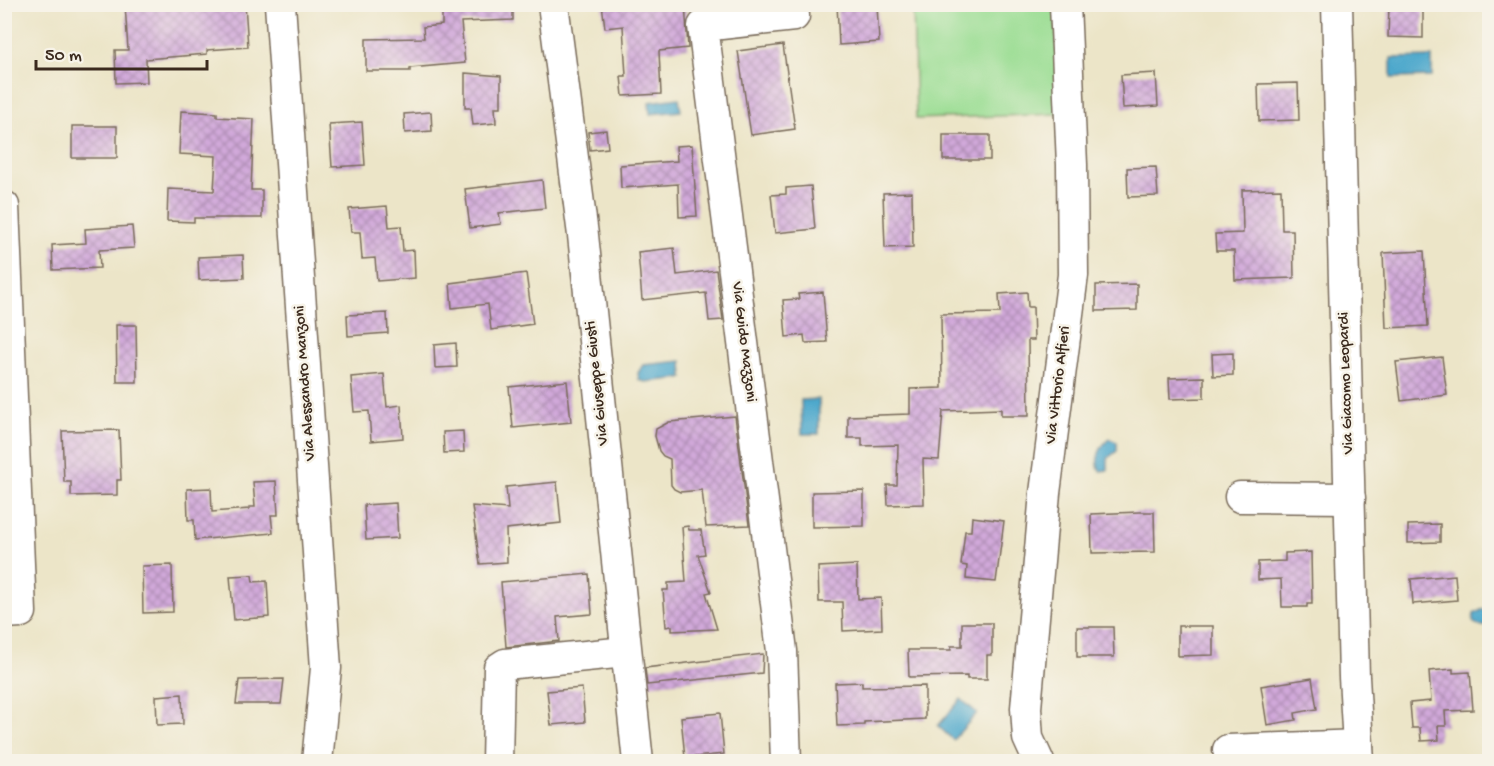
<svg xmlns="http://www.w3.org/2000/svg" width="1494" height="766" font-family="'Gochi Hand',sans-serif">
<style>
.green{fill:#9dde95;stroke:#6c845a;stroke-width:1.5}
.water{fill:#4ea8cc;stroke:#446975;stroke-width:1.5}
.building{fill:url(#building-cross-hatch)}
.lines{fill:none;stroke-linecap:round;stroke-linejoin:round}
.minor-casing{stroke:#796b5a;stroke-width:33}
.minor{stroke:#fff;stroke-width:30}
.labels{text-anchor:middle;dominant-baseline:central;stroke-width:5;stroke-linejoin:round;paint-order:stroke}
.street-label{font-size:16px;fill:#3b2a1e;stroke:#f7f3e8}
</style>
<defs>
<pattern id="building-cross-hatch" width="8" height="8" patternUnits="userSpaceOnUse" patternTransform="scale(1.5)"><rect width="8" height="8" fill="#d1a9da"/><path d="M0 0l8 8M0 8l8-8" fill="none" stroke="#ab8ab0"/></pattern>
</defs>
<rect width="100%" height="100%" fill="#f7f3e8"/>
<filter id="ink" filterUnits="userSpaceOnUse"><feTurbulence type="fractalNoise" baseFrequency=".0167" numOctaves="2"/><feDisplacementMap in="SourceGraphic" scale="12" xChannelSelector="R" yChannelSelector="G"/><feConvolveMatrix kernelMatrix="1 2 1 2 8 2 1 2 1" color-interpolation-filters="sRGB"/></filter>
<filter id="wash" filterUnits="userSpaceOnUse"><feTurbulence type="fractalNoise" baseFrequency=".008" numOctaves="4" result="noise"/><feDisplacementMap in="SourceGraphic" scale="24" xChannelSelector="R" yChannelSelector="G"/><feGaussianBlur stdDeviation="1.35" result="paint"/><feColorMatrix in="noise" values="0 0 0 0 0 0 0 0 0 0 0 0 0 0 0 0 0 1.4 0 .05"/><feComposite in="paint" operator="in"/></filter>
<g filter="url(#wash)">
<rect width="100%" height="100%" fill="#ece5c8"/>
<polygon class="green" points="913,5 1055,5 1059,114 916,119"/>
<g class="water">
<polygon points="1432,57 1432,77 1391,78 1391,58"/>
<polygon points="679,98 681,111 650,114 649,102"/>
<polygon points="682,361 683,378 645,382 639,380 638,373 643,365"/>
<polygon points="819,399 819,434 802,434 801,400"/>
<path d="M1109,439L1117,442V451L1108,458V470L1100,471C1094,461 1100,446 1109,439Z"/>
<polygon points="1489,608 1489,626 1479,626 1473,622 1474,614 1481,610"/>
<polygon points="961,699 977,713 953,740 938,726"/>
</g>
<g id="blocks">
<g class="building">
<polygon points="125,4 143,4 143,9 199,4 245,4 248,47 207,50 207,54 146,59 147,82 116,83 115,50 128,50"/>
<polygon points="442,4 513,4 513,20 461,22 465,63 410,68 410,71 366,71 366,39 424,38 423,27 442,25"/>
<polygon points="602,4 685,4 688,48 659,51 661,94 623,96 621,76 626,76 623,26 605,28"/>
<polygon points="837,4 877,4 879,42 839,45"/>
<polygon points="1389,4 1423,4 1423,38 1388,37"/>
<polygon points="783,45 795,129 751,135 738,51"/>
<polygon points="465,73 501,76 501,107 495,107 496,123 473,125 471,108 465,108"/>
<polygon points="1156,73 1158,106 1123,108 1121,75"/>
<polygon points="1298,83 1299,120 1259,121 1258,84"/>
<polygon points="181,111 217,113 217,117 254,119 251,190 262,190 262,218 194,218 194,222 167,221 168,189 214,191 216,156 179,154"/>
<polygon points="431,112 432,131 405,133 404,114"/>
<polygon points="362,122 365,165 332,167 329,124"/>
<rect x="72" y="126" width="45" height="32"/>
<polygon points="606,130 608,148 590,150 588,132"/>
<rect x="943" y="135" width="47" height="25"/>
<polygon points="692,145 697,216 679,217 678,184 621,188 620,165 677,161 676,146"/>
<polygon points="1156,167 1158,196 1128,197 1127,168"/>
<polygon points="542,180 545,208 499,213 501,224 470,228 465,189"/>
<polygon points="811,186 815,229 775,233 771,195 786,194 786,188"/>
<polygon points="1281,189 1282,230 1293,230 1294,278 1235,280 1234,251 1216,251 1215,234 1243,233 1242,190"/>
<polygon points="912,192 913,247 885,248 883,193"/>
<polygon points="387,206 389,227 401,226 403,251 414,250 415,278 377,281 375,258 362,259 360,232 351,232 349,209"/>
<polygon points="132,226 134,248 99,250 100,268 53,270 52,245 86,243 85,229"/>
<polygon points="674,248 677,275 716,270 723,320 709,321 706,293 642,300 638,252"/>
<polygon points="1424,251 1428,326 1386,328 1383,253"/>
<polygon points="243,255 244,278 199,280 198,257"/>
<polygon points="526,273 533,324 491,330 488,304 452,308 450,283"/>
<polygon points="1137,284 1137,310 1096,311 1096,285"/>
<polygon points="823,292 827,342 805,343 804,335 786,337 783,300 799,299 798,294"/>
<polygon points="1027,292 1028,307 1033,307 1034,340 1028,340 1029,416 1001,416 1001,409 943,411 939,460 923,459 924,504 888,505 887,485 897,485 898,445 862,446 862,438 848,438 848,416 910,414 910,389 942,388 941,314 1000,313 999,294"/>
<polygon points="387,313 388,333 348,336 347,315"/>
<polygon points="116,325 136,325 137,382 117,382"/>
<polygon points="456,343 457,367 435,368 434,345"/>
<polygon points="1233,353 1233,375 1213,376 1212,354"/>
<polygon points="1442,357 1447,395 1401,401 1396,362"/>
<polygon points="384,374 387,407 401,405 403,438 371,441 369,411 354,412 351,377"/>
<polygon points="1204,377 1204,398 1170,399 1169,378"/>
<polygon points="567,381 571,422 513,428 509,387"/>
<polygon points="735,416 749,525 706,527 702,490 680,492 674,489 671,485 670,459 663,456 659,451 655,436 656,429 669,422"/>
<polygon points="119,430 121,480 117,480 117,495 71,496 71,482 64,482 62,431"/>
<polygon points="463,431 464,452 444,453 443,432"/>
<polygon points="276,481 278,515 271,515 273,533 195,540 194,520 188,520 187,489 211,488 212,512 249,509 249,507 255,507 253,482"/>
<polygon points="557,482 561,523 506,529 507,562 480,564 472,506 508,509 506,487"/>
<polygon points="864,491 864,526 812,527 812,492"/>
<polygon points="396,503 398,538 366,540 364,505"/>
<polygon points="1139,512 1154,512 1155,552 1092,553 1091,514"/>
<polygon points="972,517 1004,521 996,582 966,579 967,566 961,565 965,531 971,531"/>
<polygon points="1440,524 1440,542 1408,543 1408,525"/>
<polygon points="688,526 689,530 701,530 705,554 698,555 711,592 706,593 717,629 672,631 672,626 666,627 663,590 668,590 668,583 686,582 682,527"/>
<polygon points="1311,552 1312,604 1307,604 1307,607 1282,607 1281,579 1258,580 1258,562 1285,561 1285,553"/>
<polygon points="172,565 173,612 143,613 142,566"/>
<polygon points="857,565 858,599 881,598 882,629 843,631 842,602 819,602 818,567"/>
<polygon points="589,574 592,614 557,617 559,641 506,647 501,582"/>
<polygon points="252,575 253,582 267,581 269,617 234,620 230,576"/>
<polygon points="1455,575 1457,600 1413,604 1411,579"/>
<polygon points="962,623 992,623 992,655 987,655 987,679 967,679 967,676 909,677 908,650 951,650 951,646 962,646"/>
<polygon points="1178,626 1213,626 1213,655 1178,656"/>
<polygon points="1077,627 1113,627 1114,657 1077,657"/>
<polygon points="763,654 762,673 647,685 645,668"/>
<polygon points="1453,669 1453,673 1470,672 1473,710 1445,711 1446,726 1438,726 1439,740 1421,741 1420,728 1412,728 1410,703 1431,701 1429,671"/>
<polygon points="1312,678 1317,709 1295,713 1296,720 1267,725 1261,686"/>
<polygon points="284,679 281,704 236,704 239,680"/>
<polygon points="862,682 862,687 925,686 925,719 864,722 864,725 837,726 835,683"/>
<polygon points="582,688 585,722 551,725 547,691"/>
<polygon points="182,694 183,724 157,725 156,696"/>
<polygon points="720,713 724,754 685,758 681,717"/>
</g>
</g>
</g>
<g filter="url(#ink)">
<use href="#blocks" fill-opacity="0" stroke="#796b5a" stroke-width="1.5"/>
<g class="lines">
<g class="minor-casing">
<g id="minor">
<polyline points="280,4 326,668 317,762"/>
<polyline points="553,4 583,235 638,762"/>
<polyline points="1337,4 1354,677 1359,762"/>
<polyline points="4,206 21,612 4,613"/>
<polyline points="1240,497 1350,498"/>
<polyline points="1228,750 1358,745"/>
<polyline points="497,762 499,668 505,664 626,652"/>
<polyline points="786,762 782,651 703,26 794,16 793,4"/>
<polyline points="1039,762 1028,738 1026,708 1045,493 1073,275 1072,165 1065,4"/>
</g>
</g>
<use href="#minor" class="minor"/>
</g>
</g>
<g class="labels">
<g class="street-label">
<text transform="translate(743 342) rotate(83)">Via Guido Mazzoni</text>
<text transform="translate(306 383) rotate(-94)">Via Alessandro Manzoni</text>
<text transform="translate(598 383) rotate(-96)">Via Giuseppe Giusti</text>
<text transform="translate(1347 383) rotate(-92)">Via Giacomo Leopardi</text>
<text transform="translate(1059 385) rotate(-83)">Via Vittorio Alfieri</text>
</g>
</g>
<rect width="1494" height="766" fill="none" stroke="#f7f3e8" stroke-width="24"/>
<path d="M36 60v9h171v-9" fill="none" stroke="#3b2a1e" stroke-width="3"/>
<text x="45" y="60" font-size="18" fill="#3b2a1e" stroke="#f7f3e8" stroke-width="4.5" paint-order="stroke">50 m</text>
</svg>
